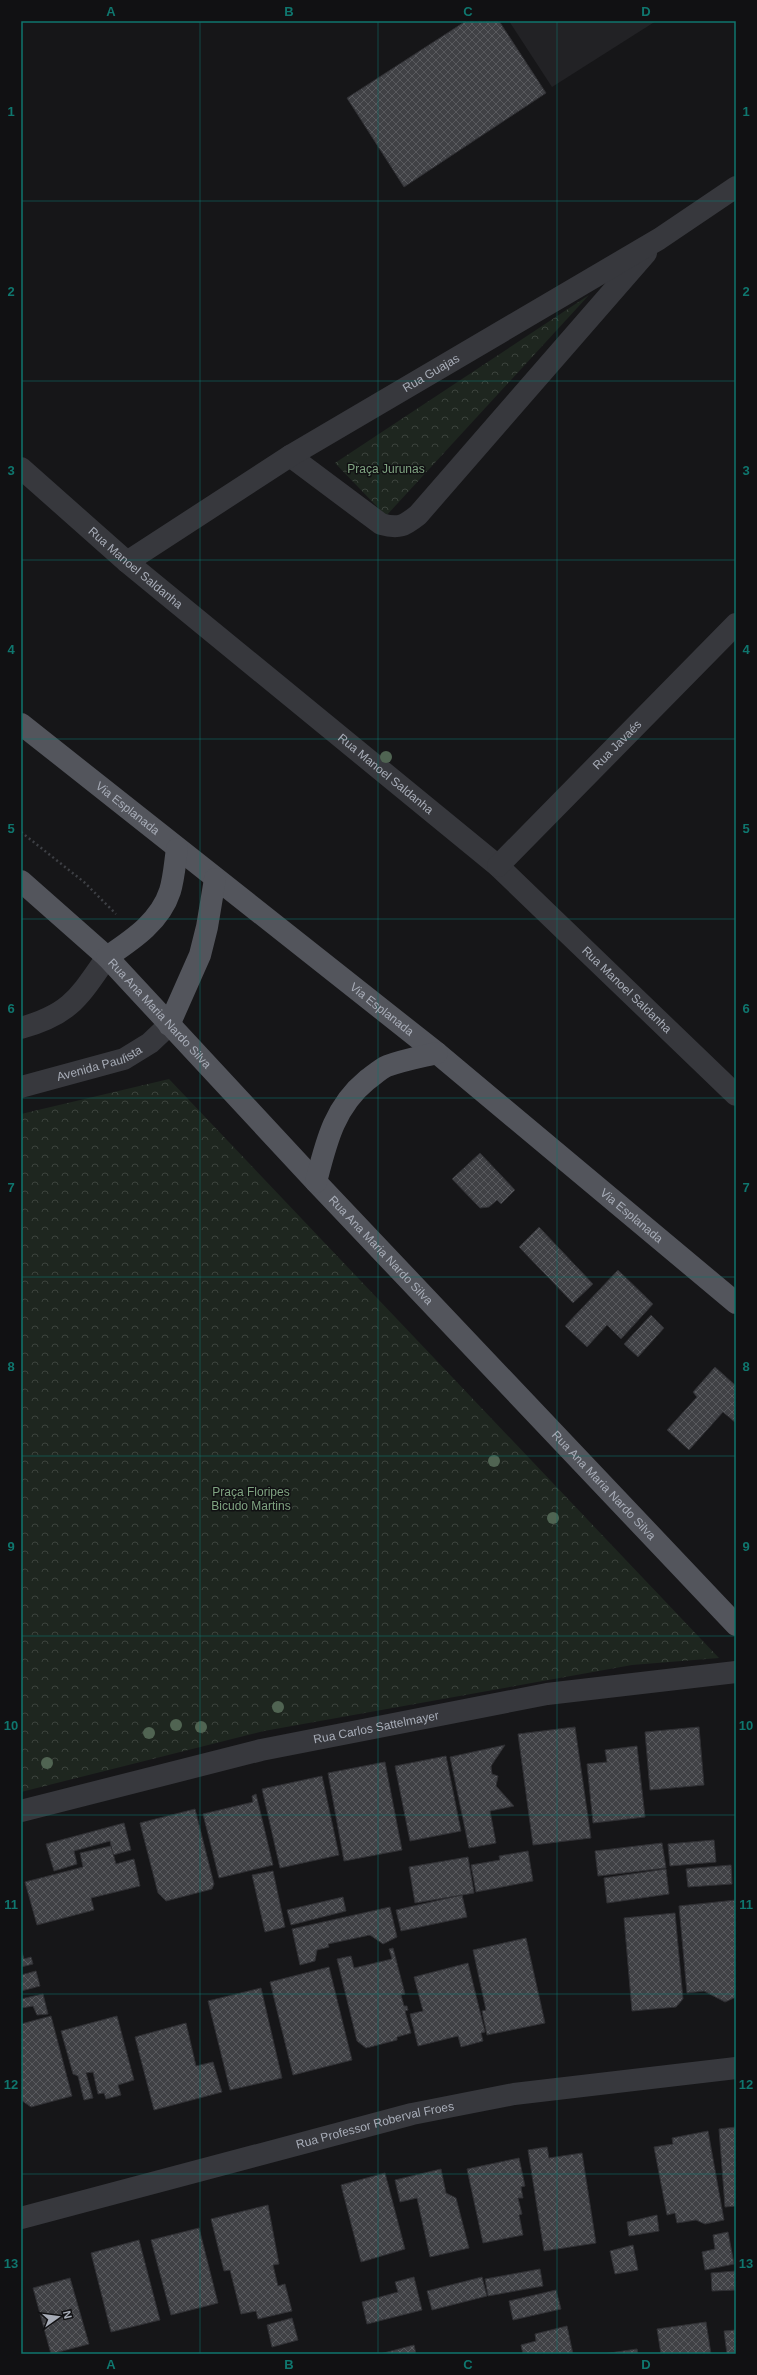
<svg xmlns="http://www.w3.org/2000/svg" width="757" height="2375" font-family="Helvetica,sans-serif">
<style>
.built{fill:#222225}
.park{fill:url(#park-crowns)}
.building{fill:url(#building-cross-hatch);stroke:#303034}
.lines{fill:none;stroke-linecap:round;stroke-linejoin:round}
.path{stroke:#3d3f44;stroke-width:2.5;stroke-dasharray:2 3;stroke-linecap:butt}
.minor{stroke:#37383d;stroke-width:22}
.major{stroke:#53555c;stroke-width:22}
.tree{fill:#506452}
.grid{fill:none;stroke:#0f766e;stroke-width:1;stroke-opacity:0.55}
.labels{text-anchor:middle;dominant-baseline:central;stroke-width:3;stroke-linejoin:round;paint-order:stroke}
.street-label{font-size:12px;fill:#a8adb8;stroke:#111113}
.park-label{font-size:12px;fill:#7fa381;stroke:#111113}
.neatline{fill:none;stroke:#0f766e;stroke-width:1.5}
.grid-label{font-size:13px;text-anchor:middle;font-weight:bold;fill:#0f766e}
</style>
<defs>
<pattern id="park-crowns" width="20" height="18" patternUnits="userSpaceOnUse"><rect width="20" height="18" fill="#1e261f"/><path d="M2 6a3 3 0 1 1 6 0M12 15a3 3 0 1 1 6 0" fill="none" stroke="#3c433d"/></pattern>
<pattern id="building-cross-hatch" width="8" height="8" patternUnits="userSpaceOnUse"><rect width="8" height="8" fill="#404145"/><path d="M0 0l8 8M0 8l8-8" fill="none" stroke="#595a5e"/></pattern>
</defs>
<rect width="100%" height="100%" fill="#161618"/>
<polygon class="built" points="509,21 656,21 552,87"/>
<g class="park">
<polygon points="589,295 386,516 335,463"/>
<polygon points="169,1079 719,1658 632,1665 264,1731 21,1792 21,1114"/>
</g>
<g class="building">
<polygon points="466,21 499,21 546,93 404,187 347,98"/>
<polygon points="480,1153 515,1190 501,1204 497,1200 489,1207 480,1208 452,1179"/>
<polygon points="539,1227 593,1284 573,1303 519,1247"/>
<polygon points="618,1270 653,1304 621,1339 607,1325 587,1347 565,1326"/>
<polygon points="651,1315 664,1328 638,1357 624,1344"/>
<polygon points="715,1367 736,1386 736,1423 723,1412 689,1450 667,1430 697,1397 693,1392"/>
<polygon points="575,1727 591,1838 533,1845 518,1734"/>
<polygon points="699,1727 704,1785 650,1790 645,1732"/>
<polygon points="505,1745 491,1766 492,1774 498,1776 496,1786 514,1806 490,1811 496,1843 469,1848 450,1757"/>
<polygon points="637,1746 645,1817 593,1823 587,1764 607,1762 605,1750"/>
<polygon points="446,1756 461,1831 410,1841 395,1766"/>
<polygon points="385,1762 402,1850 344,1861 328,1773"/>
<polygon points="322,1776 339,1855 280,1868 262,1789"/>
<polygon points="256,1794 273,1865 219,1878 203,1814 253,1802 252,1796"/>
<polygon points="195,1809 214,1884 212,1889 166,1901 158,1893 140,1823"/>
<polygon points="124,1823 131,1850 113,1855 110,1841 74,1851 77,1864 54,1871 46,1844"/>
<polygon points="714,1840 716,1862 670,1866 668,1844"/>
<polygon points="662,1843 666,1868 598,1876 595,1851"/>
<polygon points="111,1846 116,1864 134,1859 140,1886 91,1898 94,1910 37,1925 25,1882 83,1867 80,1853"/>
<polygon points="528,1851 533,1881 476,1892 471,1865 500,1860 499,1856"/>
<polygon points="468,1857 474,1893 415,1903 409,1867"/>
<polygon points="731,1865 732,1884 688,1887 686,1869"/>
<polygon points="666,1869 669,1894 607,1903 604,1878"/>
<polygon points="273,1871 285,1927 265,1932 252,1875"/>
<polygon points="462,1895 467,1917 401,1931 396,1910"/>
<polygon points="343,1897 346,1911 291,1925 287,1910"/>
<polygon points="736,1900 736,1997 725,2002 704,1991 687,1993 679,1906"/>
<polygon points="390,1907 397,1937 383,1944 370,1935 328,1944 329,1947 317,1950 315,1961 300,1965 292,1929"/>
<polygon points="675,1913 683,1999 676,2007 632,2011 624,1918"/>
<polygon points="526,1938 545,2023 487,2035 482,2011 486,2010 473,1950"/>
<polygon points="393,1948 405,1994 401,1995 404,2006 407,2006 408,2010 405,2011 411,2033 397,2037 397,2040 366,2048 357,2041 337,1959 351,1956 354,1968 392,1959 389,1949"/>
<polygon points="21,1949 24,1959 31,1957 33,1964 21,1967"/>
<polygon points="468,1963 485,2032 481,2033 483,2041 461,2047 458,2036 418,2046 410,2014 423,2011 414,1977"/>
<polygon points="329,1967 352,2060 293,2075 270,1982"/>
<polygon points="36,1971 40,1986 21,1991 21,1975"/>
<polygon points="261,1988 282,2078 230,2090 208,2001"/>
<polygon points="43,1994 48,2014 37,2015 33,2006 21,2008 21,1999"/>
<polygon points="51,2016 72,2096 31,2107 21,2100 21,2024"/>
<polygon points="117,2016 134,2080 118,2085 121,2095 106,2099 104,2093 98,2094 93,2072 86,2073 93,2098 84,2100 78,2076 73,2074 61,2031"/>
<polygon points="186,2023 196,2066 213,2062 222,2092 154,2110 135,2037"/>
<polygon points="736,2127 736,2206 725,2207 719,2129"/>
<polygon points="708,2131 724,2220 705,2224 696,2220 677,2223 675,2213 667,2215 654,2147 673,2144 672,2138"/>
<polygon points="547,2147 549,2158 582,2153 596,2243 544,2251 528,2150"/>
<polygon points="519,2158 525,2186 521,2187 523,2198 518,2198 522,2214 519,2215 523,2235 483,2243 467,2169"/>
<polygon points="441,2169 446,2193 456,2198 469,2248 430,2257 417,2198 400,2202 395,2180"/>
<polygon points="385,2173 405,2249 361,2262 341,2185"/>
<polygon points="268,2205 279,2264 273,2265 278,2286 285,2284 292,2311 258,2319 256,2311 241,2314 230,2270 224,2271 211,2219"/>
<polygon points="657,2215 659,2231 629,2236 627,2222"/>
<polygon points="199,2228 218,2303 171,2315 151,2240"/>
<polygon points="728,2232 734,2264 705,2270 702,2252 715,2249 713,2235"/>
<polygon points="139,2240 160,2320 111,2332 91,2253"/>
<polygon points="633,2245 638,2270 615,2274 610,2251"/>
<polygon points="540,2269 543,2286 488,2296 485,2279"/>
<polygon points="736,2271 736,2290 712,2291 711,2273"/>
<polygon points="414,2277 422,2310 367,2324 362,2302 398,2292 395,2282"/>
<polygon points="482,2277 487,2296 432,2310 427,2291"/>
<polygon points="70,2278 89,2344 51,2354 33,2288"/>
<polygon points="556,2290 561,2309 513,2320 509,2301"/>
<polygon points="292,2318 298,2340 272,2347 267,2325"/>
<polygon points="706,2322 711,2354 661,2354 657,2329"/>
<polygon points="567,2326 573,2354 523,2354 521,2345 536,2341 535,2334"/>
<polygon points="736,2330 736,2354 727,2354 724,2331"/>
<polygon points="414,2345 416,2354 380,2354"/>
<polygon points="637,2349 638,2354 603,2354"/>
</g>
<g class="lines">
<polyline class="path" points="21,832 84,882 116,914"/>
<g class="minor">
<path d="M290,456L381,524C399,529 404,526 418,515L646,253"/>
<path id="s1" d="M21,468L127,562L498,866L736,1095"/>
<path id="s2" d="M127,562L290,456L659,239L736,187"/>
<path id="s3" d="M498,866L736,624"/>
<path d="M21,1028C71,1014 79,997 107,957"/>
<path id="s4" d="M21,1087L124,1059L150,1043L169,1025"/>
<path id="s5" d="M21,1811L261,1750L547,1694L736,1672"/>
<path id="s6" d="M21,2218L412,2114L514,2094L736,2068"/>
</g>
<g class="major">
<path id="s7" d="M21,724L437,1053L736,1303"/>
<path id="s8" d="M21,881L107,957L316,1182L736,1625"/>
<path d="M107,957C132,940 160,922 170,891C174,878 175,862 177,849"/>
<polyline points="169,1025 200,955 207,927 215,879"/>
<path d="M316,1182C326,1143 334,1107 367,1080C373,1076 380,1069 387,1066C403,1060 420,1057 437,1053"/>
</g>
</g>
<g class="tree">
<circle cx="386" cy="757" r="6"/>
<circle cx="494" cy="1461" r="6"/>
<circle cx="553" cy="1518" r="6"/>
<circle cx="278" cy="1707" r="6"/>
<circle cx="176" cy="1725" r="6"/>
<circle cx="201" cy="1727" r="6"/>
<circle cx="149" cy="1733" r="6"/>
<circle cx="47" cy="1763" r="6"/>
</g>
<path class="grid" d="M200,21V2354M378,21V2354M557,21V2354M21,201H736M21,381H736M21,560H736M21,739H736M21,919H736M21,1098H736M21,1277H736M21,1456H736M21,1636H736M21,1815H736M21,1994H736M21,2174H736"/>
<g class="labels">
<g class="street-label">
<text stroke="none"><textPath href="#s2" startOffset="358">Rua Guajas</textPath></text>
<text stroke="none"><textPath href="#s1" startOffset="152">Rua Manoel Saldanha</textPath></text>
<text stroke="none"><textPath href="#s3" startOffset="170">Rua Javaés</textPath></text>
<text stroke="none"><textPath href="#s1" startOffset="476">Rua Manoel Saldanha</textPath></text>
<text stroke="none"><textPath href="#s7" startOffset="136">Via Esplanada</textPath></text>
<text stroke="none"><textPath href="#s1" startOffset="800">Rua Manoel Saldanha</textPath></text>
<text stroke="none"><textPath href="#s7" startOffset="460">Via Esplanada</textPath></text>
<text stroke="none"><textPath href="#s8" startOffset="192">Rua Ana Maria Nardo Silva</textPath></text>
<text stroke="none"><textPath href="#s4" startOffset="82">Avenida Paulista</textPath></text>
<text stroke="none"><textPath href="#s7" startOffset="784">Via Esplanada</textPath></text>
<text stroke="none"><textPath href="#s8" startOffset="516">Rua Ana Maria Nardo Silva</textPath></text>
<text stroke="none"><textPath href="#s8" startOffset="840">Rua Ana Maria Nardo Silva</textPath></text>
<text stroke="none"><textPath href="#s5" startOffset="365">Rua Carlos Sattelmayer</textPath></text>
<text stroke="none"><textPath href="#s6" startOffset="366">Rua Professor Roberval Froes</textPath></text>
</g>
<g class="park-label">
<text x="386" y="469">Praça Jurunas</text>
<text x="251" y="1492">Praça Floripes<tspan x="251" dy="14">Bicudo Martins</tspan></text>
</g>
</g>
<rect width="757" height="2375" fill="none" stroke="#111113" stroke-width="44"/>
<g transform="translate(58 2317) rotate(76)" stroke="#111113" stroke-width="3" paint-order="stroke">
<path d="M0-3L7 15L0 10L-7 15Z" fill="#a8adb8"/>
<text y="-6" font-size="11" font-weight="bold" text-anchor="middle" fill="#a8adb8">N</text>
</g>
<rect x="22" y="22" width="713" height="2331" class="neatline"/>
<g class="grid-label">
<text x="111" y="16">A</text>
<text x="289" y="16">B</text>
<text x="468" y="16">C</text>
<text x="646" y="16">D</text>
<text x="11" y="116">1</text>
<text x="746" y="116">1</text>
<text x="11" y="296">2</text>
<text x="746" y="296">2</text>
<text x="11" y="475">3</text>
<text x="746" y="475">3</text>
<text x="11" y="654">4</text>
<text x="746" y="654">4</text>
<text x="11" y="833">5</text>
<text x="746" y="833">5</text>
<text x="11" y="1013">6</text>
<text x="746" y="1013">6</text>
<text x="11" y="1192">7</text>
<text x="746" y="1192">7</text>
<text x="11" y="1371">8</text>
<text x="746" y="1371">8</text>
<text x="11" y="1551">9</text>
<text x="746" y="1551">9</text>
<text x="11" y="1730">10</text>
<text x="746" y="1730">10</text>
<text x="11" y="1909">11</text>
<text x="746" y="1909">11</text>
<text x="11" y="2089">12</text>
<text x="746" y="2089">12</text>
<text x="11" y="2268">13</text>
<text x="746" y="2268">13</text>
<text x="111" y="2369">A</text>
<text x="289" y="2369">B</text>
<text x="468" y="2369">C</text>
<text x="646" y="2369">D</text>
</g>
</svg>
